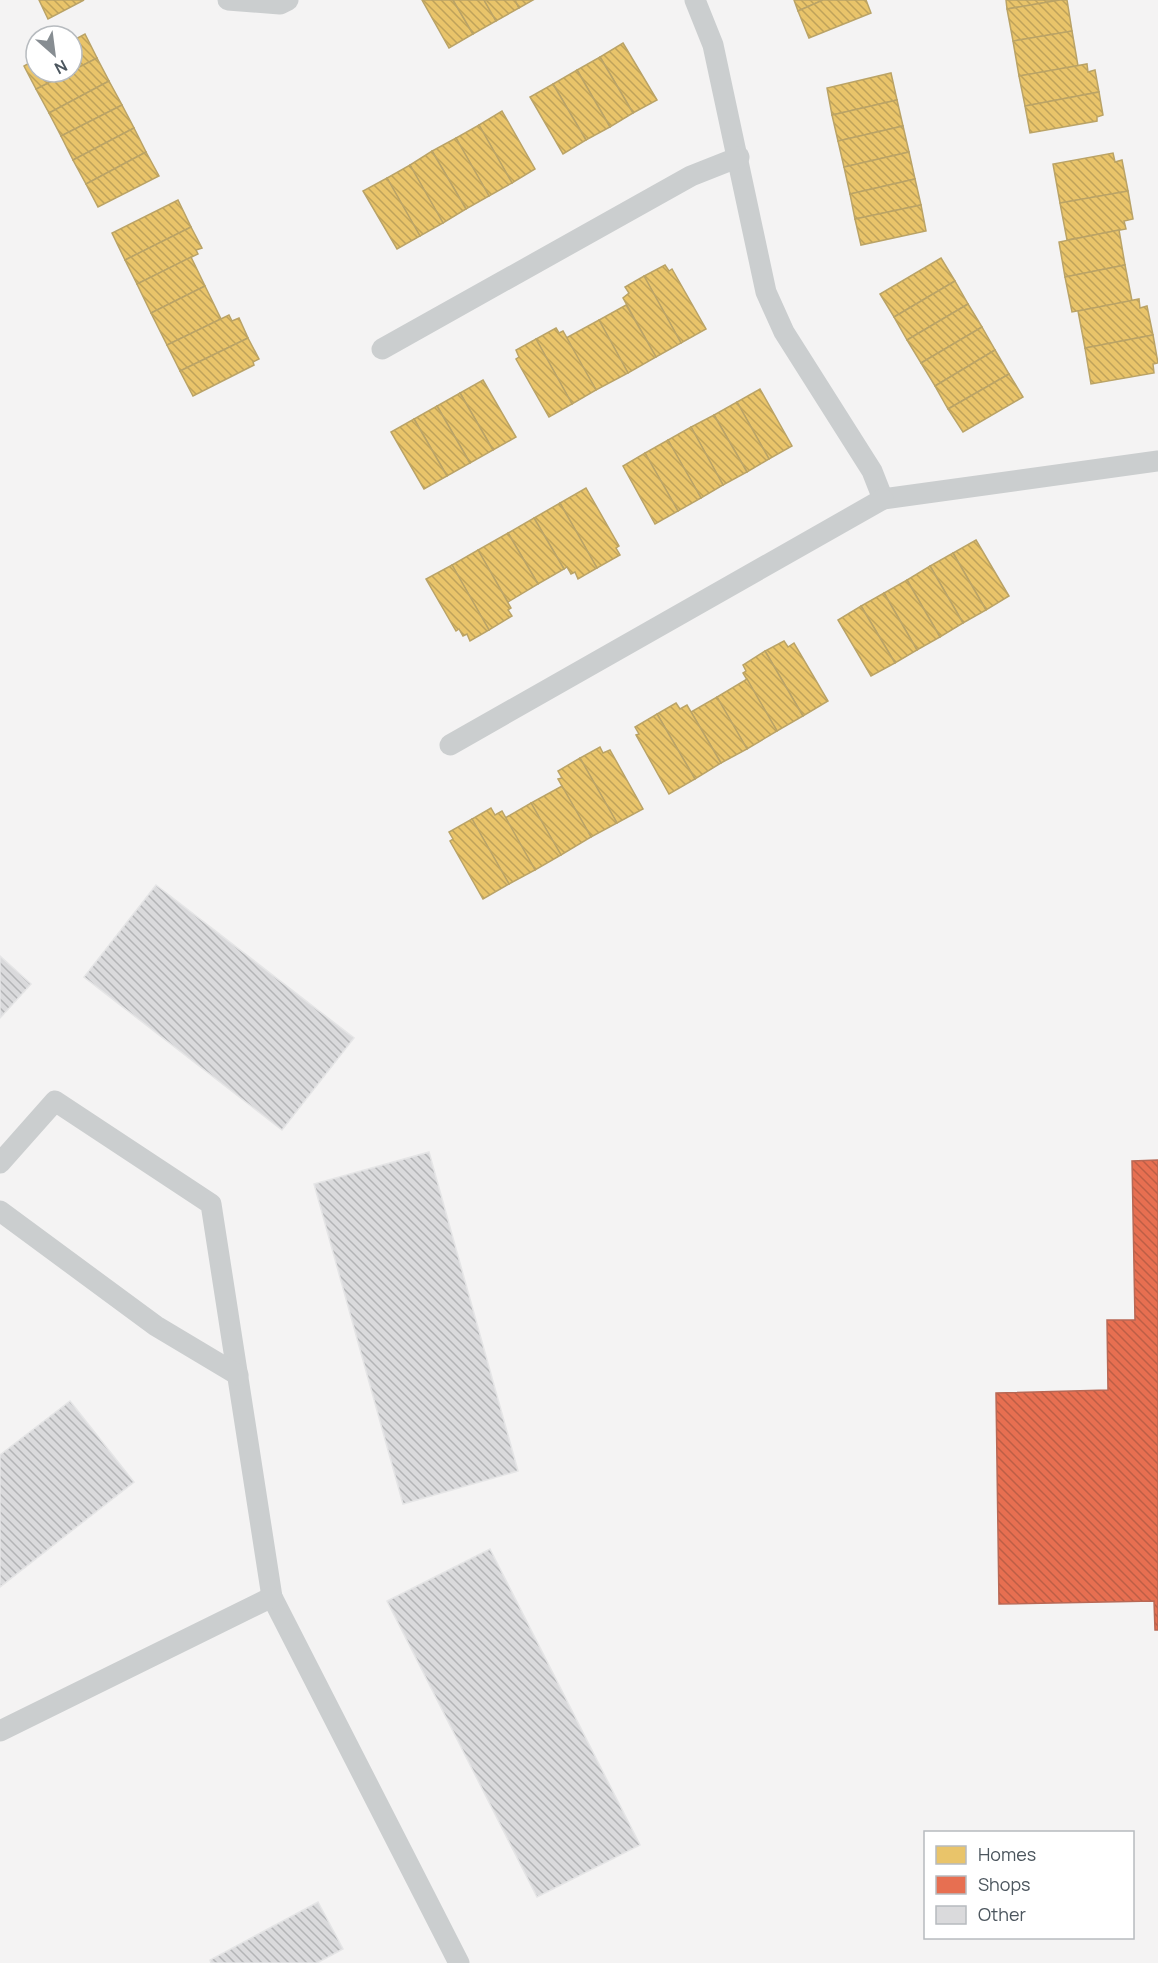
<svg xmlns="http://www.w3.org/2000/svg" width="1158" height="1963" font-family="Manrope,sans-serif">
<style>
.homes{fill:url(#homes-back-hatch);stroke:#baa366;stroke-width:1.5}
.shops{fill:url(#shops-back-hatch);stroke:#b86855;stroke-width:1.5}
.building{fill:url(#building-back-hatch);stroke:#e5e5e6;stroke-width:1.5}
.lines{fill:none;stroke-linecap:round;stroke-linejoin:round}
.service{stroke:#cbcecf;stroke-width:21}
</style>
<defs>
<pattern id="homes-back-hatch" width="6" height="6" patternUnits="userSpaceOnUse" patternTransform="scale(1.5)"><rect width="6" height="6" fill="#e9c46a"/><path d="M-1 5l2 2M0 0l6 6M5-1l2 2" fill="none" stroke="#bfa25a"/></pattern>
<pattern id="shops-back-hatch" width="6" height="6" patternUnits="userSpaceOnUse" patternTransform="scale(1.5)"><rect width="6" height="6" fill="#e76f51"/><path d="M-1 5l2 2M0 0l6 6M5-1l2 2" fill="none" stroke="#bd5e46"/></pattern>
<pattern id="building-back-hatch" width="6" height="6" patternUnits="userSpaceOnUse" patternTransform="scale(1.5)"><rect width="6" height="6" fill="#dadadc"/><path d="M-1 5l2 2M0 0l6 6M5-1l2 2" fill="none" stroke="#b3b4b6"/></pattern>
</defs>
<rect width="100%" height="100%" fill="#f4f3f3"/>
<g class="homes">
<polygon points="39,0 84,0 48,19"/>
<polygon points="422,0 453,0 473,34 449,48"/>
<polygon points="453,0 484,0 496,21 473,34"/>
<polygon points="484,0 515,0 519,8 496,21"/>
<polygon points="515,0 533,0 519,8"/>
<polygon points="794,0 823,0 798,11"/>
<polygon points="823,0 866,0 871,13 809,38 798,11"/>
<polygon points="1006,0 1060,0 1007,9"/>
<polygon points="1060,0 1067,0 1072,31 1013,41 1007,9"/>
<polygon points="1072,31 1078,66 1019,76 1013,41"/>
<polygon points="85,34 97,58 72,71 72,41"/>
<polygon points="623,43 657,100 633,113 600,57"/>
<polygon points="600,57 633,113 610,127 577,70"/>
<polygon points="97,58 109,81 49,113 36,89"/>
<polygon points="36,59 36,72 70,72 36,89 24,66"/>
<polygon points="1087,64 1088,72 1095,70 1099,92 1025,106 1019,76"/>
<polygon points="577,70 610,127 586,140 553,84"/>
<polygon points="891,73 897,100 832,115 827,88"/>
<polygon points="109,81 122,105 61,136 49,113"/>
<polygon points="553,84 586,140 563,154 530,97"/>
<polygon points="1099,92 1103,115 1097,117 1097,121 1030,133 1025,106"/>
<polygon points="897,100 903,126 838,141 832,115"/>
<polygon points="122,105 134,128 73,160 61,136"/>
<polygon points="502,111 535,169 512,183 479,125"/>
<polygon points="479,125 512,183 489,196 456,138"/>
<polygon points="903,126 909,152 844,167 838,141"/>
<polygon points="134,128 146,152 86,184 73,160"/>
<polygon points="456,138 489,196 466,209 432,151"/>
<polygon points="432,151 466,209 443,223 410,165"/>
<polygon points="146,152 159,176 98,207 86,184"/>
<polygon points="909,152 915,179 850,194 844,167"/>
<polygon points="1113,153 1115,162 1122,160 1128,191 1060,203 1053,164"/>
<polygon points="410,165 443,223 420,236 387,178"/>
<polygon points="387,178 420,236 397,249 363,191"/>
<polygon points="915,179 921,205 855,219 850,194"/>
<polygon points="1128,191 1133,219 1124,221 1126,229 1067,240 1060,203"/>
<polygon points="178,200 191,227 125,260 112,233"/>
<polygon points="921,205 926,231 861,245 855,219"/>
<polygon points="191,227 202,248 196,250 198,254 137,284 125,260"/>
<polygon points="1119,230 1125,265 1065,277 1059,242"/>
<polygon points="191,257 205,286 151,313 137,284"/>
<polygon points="941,258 955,281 894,317 880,294"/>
<polygon points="665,265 669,271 672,269 706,329 681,343 644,276"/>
<polygon points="1125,265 1132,301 1072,312 1065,277"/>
<polygon points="644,276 681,343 656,357 623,298 629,293 625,287"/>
<polygon points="955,281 968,304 907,340 894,317"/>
<polygon points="205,286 221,319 167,345 151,313"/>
<polygon points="1139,299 1140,308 1147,306 1153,335 1085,348 1078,311"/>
<polygon points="968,304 982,327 921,363 907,340"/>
<polygon points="626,305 656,357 628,373 599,320"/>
<polygon points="229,315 232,321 239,318 248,338 180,371 167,345"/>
<polygon points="599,320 628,373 596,390 566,338"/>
<polygon points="982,327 995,350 935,386 921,363"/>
<polygon points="556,328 559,333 563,331 596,390 572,404 536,339"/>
<polygon points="1153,335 1158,363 1153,364 1154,373 1091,384 1085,348"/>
<polygon points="248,338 259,359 253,362 254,365 193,396 180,371"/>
<polygon points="536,339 572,404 549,417 516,359 519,357 516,350"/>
<polygon points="995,350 1009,374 948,409 935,386"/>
<polygon points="1009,374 1023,397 963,432 948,409"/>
<polygon points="483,380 516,437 493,450 460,393"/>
<polygon points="760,389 792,446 769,459 737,402"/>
<polygon points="460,393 493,450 470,463 437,406"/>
<polygon points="737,402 769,459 747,472 714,415"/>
<polygon points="437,406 470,463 447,476 414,419"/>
<polygon points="714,415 747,472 723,485 691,427"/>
<polygon points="414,419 447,476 424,489 391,432"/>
<polygon points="691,427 723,485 701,498 668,440"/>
<polygon points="668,440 701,498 678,511 645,453"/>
<polygon points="645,453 678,511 655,524 623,466"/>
<polygon points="586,488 619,546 616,548 620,555 597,568 560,503"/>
<polygon points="560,503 597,568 578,579 575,572 571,574 567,567 564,569 534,518"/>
<polygon points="534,518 564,569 538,584 508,533"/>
<polygon points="508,533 538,584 508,602 478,550"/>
<polygon points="976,540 1009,596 986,610 953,553"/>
<polygon points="478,550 511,608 508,610 512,616 489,630 452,565"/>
<polygon points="953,553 986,610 963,623 930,566"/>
<polygon points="452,565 489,630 470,641 467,634 463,636 459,629 456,631 426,579"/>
<polygon points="930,566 963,623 940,637 907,580"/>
<polygon points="907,580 940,637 917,650 884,593"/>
<polygon points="884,593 917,650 895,663 861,606"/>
<polygon points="861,606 895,663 871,676 838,620"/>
<polygon points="784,641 788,647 794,643 828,701 803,716 765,651"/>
<polygon points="765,651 803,716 777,731 743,673 746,671 743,665"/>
<polygon points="747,679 777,731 747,749 717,697"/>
<polygon points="717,697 747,749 721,763 691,712"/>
<polygon points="676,703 680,709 687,705 721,763 695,779 657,714"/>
<polygon points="657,714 695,779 669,794 636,735 639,734 635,727"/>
<polygon points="600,747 603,753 610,750 643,809 617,823 580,758"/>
<polygon points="580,758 617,823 591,837 558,779 562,778 558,771"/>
<polygon points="562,786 591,837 561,855 531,803"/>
<polygon points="531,803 561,855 535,870 505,818"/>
<polygon points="491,808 495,815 502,811 535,870 509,884 472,819"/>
<polygon points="472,819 509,884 483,899 450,841 453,839 449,832"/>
</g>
<polygon class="shops" points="1158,1160 1158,1630 1155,1630 1154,1601 999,1604 996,1393 1108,1390 1107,1320 1135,1320 1132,1161"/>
<g class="building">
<polygon points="156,885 354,1038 282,1130 84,977"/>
<polygon points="0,956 31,984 0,1018"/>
<polygon points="429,1152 518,1471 403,1504 314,1184"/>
<polygon points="70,1401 134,1482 0,1587 0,1455"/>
<polygon points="490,1549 640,1845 537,1897 387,1601"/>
<polygon points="318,1902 343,1949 317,1963 211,1963 210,1960"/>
</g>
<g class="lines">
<g class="service">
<polyline points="228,0 280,4 288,0"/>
<polyline points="695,0 713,45 766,292 784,332 872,471 883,499 1158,461"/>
<polyline points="382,349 691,176 739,157"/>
<polyline points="450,745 883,499"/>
<polyline points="0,1163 55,1101 211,1204 272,1597 459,1963"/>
<polyline points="0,1211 156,1326 238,1375"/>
<polyline points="0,1731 272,1597"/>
</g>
</g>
<rect x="924" y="1831" width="210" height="108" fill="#ffffff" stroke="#b7bbbf" stroke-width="1.5"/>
<rect x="936" y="1846" width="30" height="18" fill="#e9c46a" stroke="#b7bbbf" stroke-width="1.5"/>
<text x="978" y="1861" font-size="18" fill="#4c565e">Homes</text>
<rect x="936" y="1876" width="30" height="18" fill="#e76f51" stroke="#b7bbbf" stroke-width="1.5"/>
<text x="978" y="1891" font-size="18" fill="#4c565e">Shops</text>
<rect x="936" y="1906" width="30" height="18" fill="#dadadc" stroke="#b7bbbf" stroke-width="1.5"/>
<text x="978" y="1921" font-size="18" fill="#4c565e">Other</text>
<g transform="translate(54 54) rotate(152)"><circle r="28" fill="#ffffff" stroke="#b7bbbf" stroke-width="1.5"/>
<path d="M0-4.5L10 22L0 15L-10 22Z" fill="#878d92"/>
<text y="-9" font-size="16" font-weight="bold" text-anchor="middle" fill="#4c565e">N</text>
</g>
</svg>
